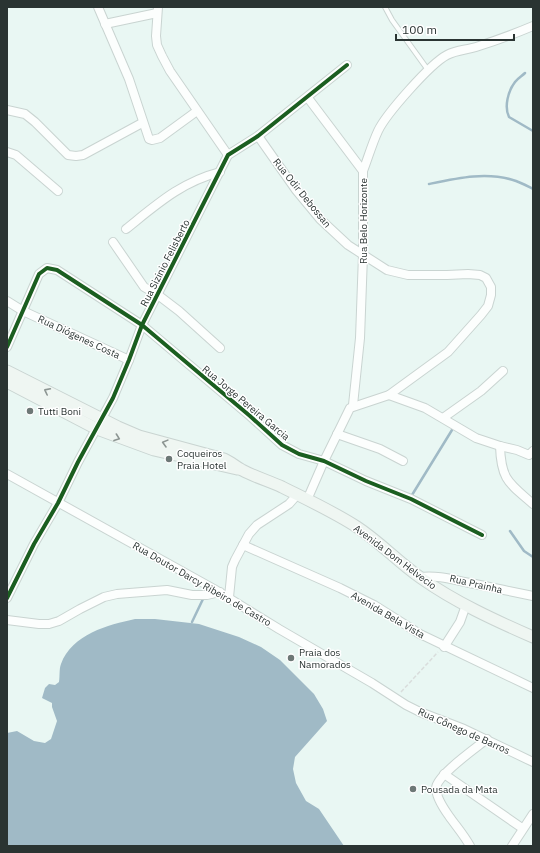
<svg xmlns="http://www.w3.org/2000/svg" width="540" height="853" font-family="'IBM Plex Sans',sans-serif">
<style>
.water{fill:#a0bac6}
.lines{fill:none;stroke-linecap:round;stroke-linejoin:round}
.stream{stroke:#a0bac6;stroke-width:2.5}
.lane-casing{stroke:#c9d4d1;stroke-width:6}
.street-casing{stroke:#c9d4d1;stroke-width:10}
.secondary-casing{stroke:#c9d4d1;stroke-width:13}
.path{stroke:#d9dddc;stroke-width:1.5;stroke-dasharray:4 2;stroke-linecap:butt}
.lane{stroke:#fcfefd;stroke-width:4}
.street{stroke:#fcfefd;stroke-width:8}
.secondary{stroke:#eff6f2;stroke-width:11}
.cycleway-casing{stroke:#fff;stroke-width:6}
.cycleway{stroke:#1b5e20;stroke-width:4}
.oneway{stroke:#8c9592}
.poi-dot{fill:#6d7876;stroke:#fff;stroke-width:1.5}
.labels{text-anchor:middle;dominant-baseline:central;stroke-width:3;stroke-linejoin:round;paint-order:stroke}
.street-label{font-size:10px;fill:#2a3432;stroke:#fff}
.poi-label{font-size:10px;fill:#2a3432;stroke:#fff;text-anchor:start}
</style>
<rect width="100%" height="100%" fill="#e9f7f3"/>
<path class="water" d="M135,619H155L199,624L239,637L261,647L280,660L314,694L323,709L327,721L295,757L293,769L296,783L306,801L319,809L344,846H7V733L17,731L34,741L45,743L51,739L57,721L52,707V703L42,698L45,688L49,684L55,685L59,682C60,676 59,669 61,664C72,634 108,625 135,619Z"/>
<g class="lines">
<g class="stream">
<path d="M525,73C522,76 518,78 515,82C508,91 504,107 509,117L533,131"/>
<path d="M429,184C457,178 488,171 516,181C522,183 527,186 533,189"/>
<polyline points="412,495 452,430"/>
<polyline points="510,531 524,551 533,557"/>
<polyline points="192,622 203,599"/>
</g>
<g class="lane-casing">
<polyline id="lane" points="385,7 392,20 428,70"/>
</g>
<g class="street-casing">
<g id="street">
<polyline points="98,7 129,79 149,139 152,140 160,138 197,111"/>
<polyline points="158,7 156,36 157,45 162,56 170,71 228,155"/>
<polyline points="105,24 157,13"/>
<polyline points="308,98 363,171 363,255 360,338 353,405"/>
<polyline points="7,110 25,114 35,122 68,155 76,156 83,155 142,123"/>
<polyline points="258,136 296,190 320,219 348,245 387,270 408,275 447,275 468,274 480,275 486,278 491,287 491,295 488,306 481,315 448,352 389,395 350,408 324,461 307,500"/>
<polyline points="7,152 16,155 58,191"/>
<path d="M363,171C368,158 372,144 378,131C386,114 430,64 447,55C456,50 466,50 476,47C495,41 514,34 533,26"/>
<path d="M126,229C156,205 181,182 220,172"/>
<polyline points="113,242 144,287 158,295 179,311 220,348"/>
<polyline points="7,301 23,311 129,360"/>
<polyline points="7,347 39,274 47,268 57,270 142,325 250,416 282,445 299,454 324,461 366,481 411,499 482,535"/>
<polyline points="389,395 425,408 476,438 500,446 517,450 529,455 533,451"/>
<polyline points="443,418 481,391 503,371"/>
<polyline points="337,434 380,449 403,461"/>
<path d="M500,446C501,480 509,483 533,504"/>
<polyline points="7,474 214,589 279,629 372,683 406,705 420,712 464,729 533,762"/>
<polyline points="243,545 340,588 374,605 420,634 533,688"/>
<path d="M419,577C442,575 453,580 475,584C494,588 514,592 533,596"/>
<polyline points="229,597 232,567 235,560 249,534 257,525 289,504 297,495"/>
<polyline points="7,598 34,544 58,503 78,462 113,398 129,360 142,325 228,155 258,136 347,65"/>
<polyline points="7,620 39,624 49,624 59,621 80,609 104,597 117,594 167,590 192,595 207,595 220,592"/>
<polyline points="444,647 460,622 466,605"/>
<polyline points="444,774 522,828"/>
<path d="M470,846C464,835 456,826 449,816C444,809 436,796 436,788C437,775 476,748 487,739"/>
<polyline points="512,846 533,814"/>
</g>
</g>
<g class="secondary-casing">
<g id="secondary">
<path d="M7,371L118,427L139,436L224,459C231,462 236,467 242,470C255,477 269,481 282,487C306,499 334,512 357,527C380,542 398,562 421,578C455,602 494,620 533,637"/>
<polyline points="7,382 97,429 154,450 237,469"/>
</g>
</g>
<polyline class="path" points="401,692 438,652"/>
<use href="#lane" class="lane"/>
<use href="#street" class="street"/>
<use href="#secondary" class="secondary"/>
<g class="cycleway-casing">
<g id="cycleway">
<polyline points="7,347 39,274 47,268 57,270 142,325 250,416 282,445 299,454 324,461 366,481 411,499 482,535"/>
<polyline points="7,598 34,544 58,503 78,462 113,398 129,360 142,325 228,155 258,136 347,65"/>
</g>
</g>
<use href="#cycleway" class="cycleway"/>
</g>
<defs><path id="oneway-chevron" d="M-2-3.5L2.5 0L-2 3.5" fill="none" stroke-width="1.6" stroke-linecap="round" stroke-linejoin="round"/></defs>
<g class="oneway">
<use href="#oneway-chevron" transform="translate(47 391) rotate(-153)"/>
<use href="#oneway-chevron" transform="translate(117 438) rotate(20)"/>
<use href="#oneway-chevron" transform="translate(165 443) rotate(-165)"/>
</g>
<g class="poi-dot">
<circle cx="30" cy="411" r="4"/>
<circle cx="169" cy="459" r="4"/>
<circle cx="291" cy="658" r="4"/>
<circle cx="413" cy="789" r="4"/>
</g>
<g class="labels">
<g class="street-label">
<text transform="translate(302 193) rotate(51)">Rua Odir Debossan</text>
<text transform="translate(363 221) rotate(-90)">Rua Belo Horizonte</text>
<text transform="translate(165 263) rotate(-63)">Rua Sizinio Felisberto</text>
<text transform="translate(79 337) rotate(25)">Rua Diógenes Costa</text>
<text transform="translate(246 403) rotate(40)">Rua Jorge Pereira Garcia</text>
<text transform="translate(395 557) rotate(37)">Avenida Dom Helvecio</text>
<text transform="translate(202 584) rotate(30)">Rua Doutor Darcy Ribeiro de Castro</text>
<text transform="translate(476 584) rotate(13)">Rua Prainha</text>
<text transform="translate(388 615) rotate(30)">Avenida Bela Vista</text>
<text transform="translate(464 731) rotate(24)">Rua Cônego de Barros</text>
</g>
<g class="poi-label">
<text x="38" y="411">Tutti Boni</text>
<text x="177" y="453">Coqueiros<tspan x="177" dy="12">Praia Hotel</tspan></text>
<text x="299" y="652">Praia dos<tspan x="299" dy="12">Namorados</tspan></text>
<text x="421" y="789">Pousada da Mata</text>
</g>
</g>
<rect width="540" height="853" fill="none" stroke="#2a3432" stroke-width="16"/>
<path d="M396 34v6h118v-6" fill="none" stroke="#2a3432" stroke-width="2"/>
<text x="402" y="34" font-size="12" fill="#2a3432" stroke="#ffffff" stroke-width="3" paint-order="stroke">100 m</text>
</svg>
